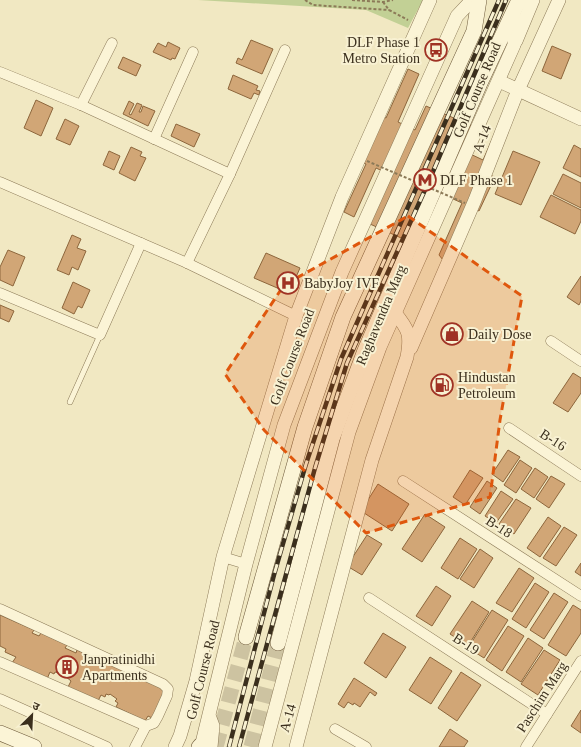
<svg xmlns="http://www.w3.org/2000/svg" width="581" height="747" font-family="'Times New Roman','Noto Sans Devanagari',serif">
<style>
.green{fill:#c2d095}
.building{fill:#d1a676;stroke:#8d663c}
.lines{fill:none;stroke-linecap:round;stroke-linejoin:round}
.secondary-tunnel{stroke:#cdc3a1;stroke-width:15;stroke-dasharray:15 8;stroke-linecap:butt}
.service-casing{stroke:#8c7a58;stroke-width:6}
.minor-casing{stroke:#8c7a58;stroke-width:11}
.tertiary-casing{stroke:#8c7a58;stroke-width:14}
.secondary-casing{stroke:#6e5a3b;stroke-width:16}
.path{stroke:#8c7a58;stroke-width:2;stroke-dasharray:3 2;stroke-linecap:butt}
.service{stroke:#fbf4d6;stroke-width:5}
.minor{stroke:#fbf4d6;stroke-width:10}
.tertiary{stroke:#fbf4d6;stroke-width:13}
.secondary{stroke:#fbf4d6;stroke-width:15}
.rail-casing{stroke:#3b2f1d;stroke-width:4.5}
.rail{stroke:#f8f1d2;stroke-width:3;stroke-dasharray:9;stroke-linecap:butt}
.path-bridge{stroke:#8c7a58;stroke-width:2;stroke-dasharray:3 2;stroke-linecap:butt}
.marked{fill:#df570d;fill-opacity:0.2;stroke:#df570d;stroke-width:3;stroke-dasharray:8 5;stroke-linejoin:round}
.labels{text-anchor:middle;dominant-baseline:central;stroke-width:4;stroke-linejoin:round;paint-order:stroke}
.poi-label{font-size:14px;fill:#3b2f1d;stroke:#f8f1d2;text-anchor:start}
.street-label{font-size:14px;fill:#3b2f1d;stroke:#f8f1d2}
</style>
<rect width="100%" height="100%" fill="#f1e8c2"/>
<polygon class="green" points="198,0 423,0 408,28 366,10"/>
<g class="building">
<polygon points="251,40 273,49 262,74 236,63 238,58 242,60"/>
<polygon points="168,42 180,48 175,59 172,58 171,60 153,52 158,43 166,47"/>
<polygon points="552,46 571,54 561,79 542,71"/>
<polygon points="123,57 141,65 136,76 118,68"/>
<polygon points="408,69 419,74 398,122 415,130 426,106 477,128 466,152 483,160 503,115 487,174 495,177 479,211 471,207 443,260 439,255 462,203 451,198 428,250 370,224 391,175 376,168 354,217 344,212 366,164 361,162 381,116 386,118"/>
<polygon points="233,75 258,86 256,90 260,91 259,95 254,93 251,99 228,89"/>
<polygon points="36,100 53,108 41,136 24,128"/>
<polygon points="129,101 134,104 129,114 131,115 137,103 142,105 139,112 141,112 143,106 155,111 148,126 123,114"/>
<polygon points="65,119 79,126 70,145 56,139"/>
<polygon points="176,124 200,134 194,147 171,136"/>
<polygon points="574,145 581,149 581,177 563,168"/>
<polygon points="131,147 142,152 140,156 146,158 135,181 119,173"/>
<polygon points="109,151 120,156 114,170 103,165"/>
<polygon points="513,151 540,162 521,205 495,194"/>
<polygon points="563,174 581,183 581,208 553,194"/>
<polygon points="551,195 581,210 581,221 575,234 540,217"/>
<polygon points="72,235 81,239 77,248 86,251 78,270 72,267 69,275 57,270"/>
<polygon points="8,250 25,257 13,286 0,280 0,267"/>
<polygon points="266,253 300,268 289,293 254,278"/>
<polygon points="581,276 581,301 579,305 567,297"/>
<polygon points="73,282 90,290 82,308 78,306 74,314 62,308"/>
<polygon points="0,305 14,311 9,322 0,318"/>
<polygon points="573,373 581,378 581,393 568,412 553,403"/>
<polygon points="508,450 520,457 503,482 492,474"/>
<polygon points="520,460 532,468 516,493 504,485"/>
<polygon points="535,468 548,477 534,498 521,489"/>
<polygon points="470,470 483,478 465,505 453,497"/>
<polygon points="551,476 565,484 549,508 536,499"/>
<polygon points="487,481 497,488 480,514 470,507"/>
<polygon points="378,484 409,504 392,531 361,511"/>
<polygon points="501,491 513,499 496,523 485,516"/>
<polygon points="516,499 531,508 514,534 499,524"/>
<polygon points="425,514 445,527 422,562 402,549"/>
<polygon points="548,517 561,526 540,557 527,548"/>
<polygon points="564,527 577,535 556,566 543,558"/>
<polygon points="367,535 382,544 362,575 347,566"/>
<polygon points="460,538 477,549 458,579 441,568"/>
<polygon points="480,549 493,558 474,588 460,579"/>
<polygon points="581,563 581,576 575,572"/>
<polygon points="519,568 534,578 512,612 496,603"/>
<polygon points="535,583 549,592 526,628 512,619"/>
<polygon points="436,586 451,596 432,626 416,616"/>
<polygon points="554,593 568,602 544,639 530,630"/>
<polygon points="472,601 489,612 468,646 450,634"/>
<polygon points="573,605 581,610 581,633 566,656 548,645"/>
<polygon points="492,610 508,620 484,658 468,648"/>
<polygon points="0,615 34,630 32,633 39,636 41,633 67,645 65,648 76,653 77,650 122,670 120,673 124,675 126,671 165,690 152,718 148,716 145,721 116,707 118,703 115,701 117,699 110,694 109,695 106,694 105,697 101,695 98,701 68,687 71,681 65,676 66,674 60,671 59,673 55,672 54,674 50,672 47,679 12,663 16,657 5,652 6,649 0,646"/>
<polygon points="508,626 524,636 502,671 486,660"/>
<polygon points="383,633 406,647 386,678 364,663"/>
<polygon points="528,638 543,648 521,682 506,672"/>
<polygon points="544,650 560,660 538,695 521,684"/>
<polygon points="430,657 452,671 431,704 409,690"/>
<polygon points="461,672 481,685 457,721 438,708"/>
<polygon points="354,678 377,693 375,696 370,692 360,707 354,703 353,705 348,702 344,708 338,704"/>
<polygon points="581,710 581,733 571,726"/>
<polygon points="450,729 468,741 464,747 439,747"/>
</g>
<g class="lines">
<g class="secondary-tunnel">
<polyline points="216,747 246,637"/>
<polyline points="251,747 278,643"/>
</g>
<g class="service-casing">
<polyline id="service" points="70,402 100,335"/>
</g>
<g class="minor-casing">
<g id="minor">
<polyline points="0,72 81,105 230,174 187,263"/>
<polyline points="81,105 112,43"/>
<polyline points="154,139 193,52"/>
<polyline points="230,174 285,50"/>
<polyline points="0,182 187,263 296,316"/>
<polyline points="0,293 100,335 141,243"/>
<polyline points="551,341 581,361"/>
<polyline points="509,428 581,476"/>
<polyline points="403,481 581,596"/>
<polyline points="223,557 246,564"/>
<polyline points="369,598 547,714"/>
<polyline points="0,609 163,684 168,689 167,696 158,716 154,723 146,726 135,747"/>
<polyline points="0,662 146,726"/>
<polyline points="0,699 107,747"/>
<polyline points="335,729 366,747"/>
<polyline points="526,747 581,661"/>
</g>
</g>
<g class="tertiary-casing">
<g id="tertiary">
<polyline points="516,41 533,0"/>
<polyline points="499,81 581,119"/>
<polyline points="411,348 475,200 518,90 559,0"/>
<polyline points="210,718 213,726 211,747"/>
<polyline points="175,747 180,736 196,681 223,557 296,316 342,197 430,0"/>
<polyline points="201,747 246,564 284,425 342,272 457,16 472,0"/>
<polyline points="265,747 349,432 380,347 514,45 514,10"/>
<path d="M296,747L372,460L407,357C411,335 409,330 395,313"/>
</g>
</g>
<g class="secondary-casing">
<g id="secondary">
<polyline points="246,637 305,427 343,317 474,31 479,0"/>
<polyline points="278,643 332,439 364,353 480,83 519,0"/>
<polyline points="0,733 34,747"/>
<polyline points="199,747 201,745"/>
</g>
</g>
<g class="path">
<polyline points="305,0 313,5 389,10"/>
<polyline points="352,0 383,2 393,0"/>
<polyline points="383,2 389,10 408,20"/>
</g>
<use href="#service" class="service"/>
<use href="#minor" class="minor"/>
<use href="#tertiary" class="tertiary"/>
<use href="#secondary" class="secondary"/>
<g class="rail-casing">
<g id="rail">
<polyline points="229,747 274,575 306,464 341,359 499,0"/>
<polyline points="239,747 315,468 347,363 429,181 506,0"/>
</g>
</g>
<use href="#rail" class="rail"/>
<polyline class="path-bridge" points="367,161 465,203"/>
</g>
<path class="marked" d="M408,216L522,296L500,420L490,497L366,533L264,430L225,374L284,285Z"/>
<defs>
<g id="bus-ring" transform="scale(1.15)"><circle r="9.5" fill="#f8f1d2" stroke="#9f3224" stroke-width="1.5"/><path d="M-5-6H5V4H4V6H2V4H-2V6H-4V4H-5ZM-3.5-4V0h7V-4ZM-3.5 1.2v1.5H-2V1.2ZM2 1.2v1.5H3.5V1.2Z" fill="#9f3224"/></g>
<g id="metro-ring" transform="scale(1.15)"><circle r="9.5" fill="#f8f1d2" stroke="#9f3224" stroke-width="1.5"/><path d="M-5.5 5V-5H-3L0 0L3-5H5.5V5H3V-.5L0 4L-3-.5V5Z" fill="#9f3224"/></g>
<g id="hospital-ring" transform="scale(1.15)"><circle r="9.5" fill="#f8f1d2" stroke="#9f3224" stroke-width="1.5"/><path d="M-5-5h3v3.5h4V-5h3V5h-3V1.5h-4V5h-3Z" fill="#9f3224"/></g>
<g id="shop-ring" transform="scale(1.15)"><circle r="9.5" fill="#f8f1d2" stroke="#9f3224" stroke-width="1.5"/><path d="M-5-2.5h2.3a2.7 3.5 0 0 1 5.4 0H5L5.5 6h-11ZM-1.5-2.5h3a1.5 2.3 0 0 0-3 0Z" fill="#9f3224"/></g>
<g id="fuel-ring" transform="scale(1.15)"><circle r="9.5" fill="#f8f1d2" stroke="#9f3224" stroke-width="1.5"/><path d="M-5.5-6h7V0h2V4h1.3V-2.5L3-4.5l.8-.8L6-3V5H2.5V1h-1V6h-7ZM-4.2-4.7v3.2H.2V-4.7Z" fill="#9f3224"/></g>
<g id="building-ring" transform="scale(1.15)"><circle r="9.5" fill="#f8f1d2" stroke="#9f3224" stroke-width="1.5"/><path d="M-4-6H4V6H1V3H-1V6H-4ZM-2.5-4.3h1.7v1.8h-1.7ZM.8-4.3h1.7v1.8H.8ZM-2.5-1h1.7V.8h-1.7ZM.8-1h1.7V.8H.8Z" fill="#9f3224"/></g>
</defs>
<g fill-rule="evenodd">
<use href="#bus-ring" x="436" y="50"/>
<use href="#metro-ring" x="425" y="180"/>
<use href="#hospital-ring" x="288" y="283"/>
<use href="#shop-ring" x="452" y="334"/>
<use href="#fuel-ring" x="442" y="385"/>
<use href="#building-ring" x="67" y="667"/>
</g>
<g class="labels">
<g class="poi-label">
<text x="420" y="42" text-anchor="end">DLF Phase 1<tspan x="420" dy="16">Metro Station</tspan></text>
<text x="440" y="180">DLF Phase 1</text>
<text x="304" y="283">BabyJoy IVF</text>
<text x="468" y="334">Daily Dose</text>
<text x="458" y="377">Hindustan<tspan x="458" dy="16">Petroleum</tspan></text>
<text x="82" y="659">Janpratinidhi<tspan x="82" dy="16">Apartments</tspan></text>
</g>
<g class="street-label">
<text transform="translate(477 90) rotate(-67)">Golf Course Road</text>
<text transform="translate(482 139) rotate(-69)">A-14</text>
<text transform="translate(381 315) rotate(-67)">Raghavendra Marg</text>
<text transform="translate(292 357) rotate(-69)">Golf Course Road</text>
<text transform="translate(553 440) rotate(33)">B-16</text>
<text transform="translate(499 527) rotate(33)">B-18</text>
<text transform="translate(466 644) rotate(33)">B-19</text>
<text transform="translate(203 670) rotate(-76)">Golf Course Road</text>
<text transform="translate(542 697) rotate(-57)">Paschim Marg</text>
<text transform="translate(288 718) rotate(-74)">A-14</text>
</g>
</g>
<g transform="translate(32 715) rotate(24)" stroke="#f8f1d2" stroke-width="3" paint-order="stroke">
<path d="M0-3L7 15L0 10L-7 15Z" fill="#3b2f1d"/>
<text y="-6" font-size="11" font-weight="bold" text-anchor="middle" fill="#3b2f1d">उ</text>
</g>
</svg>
